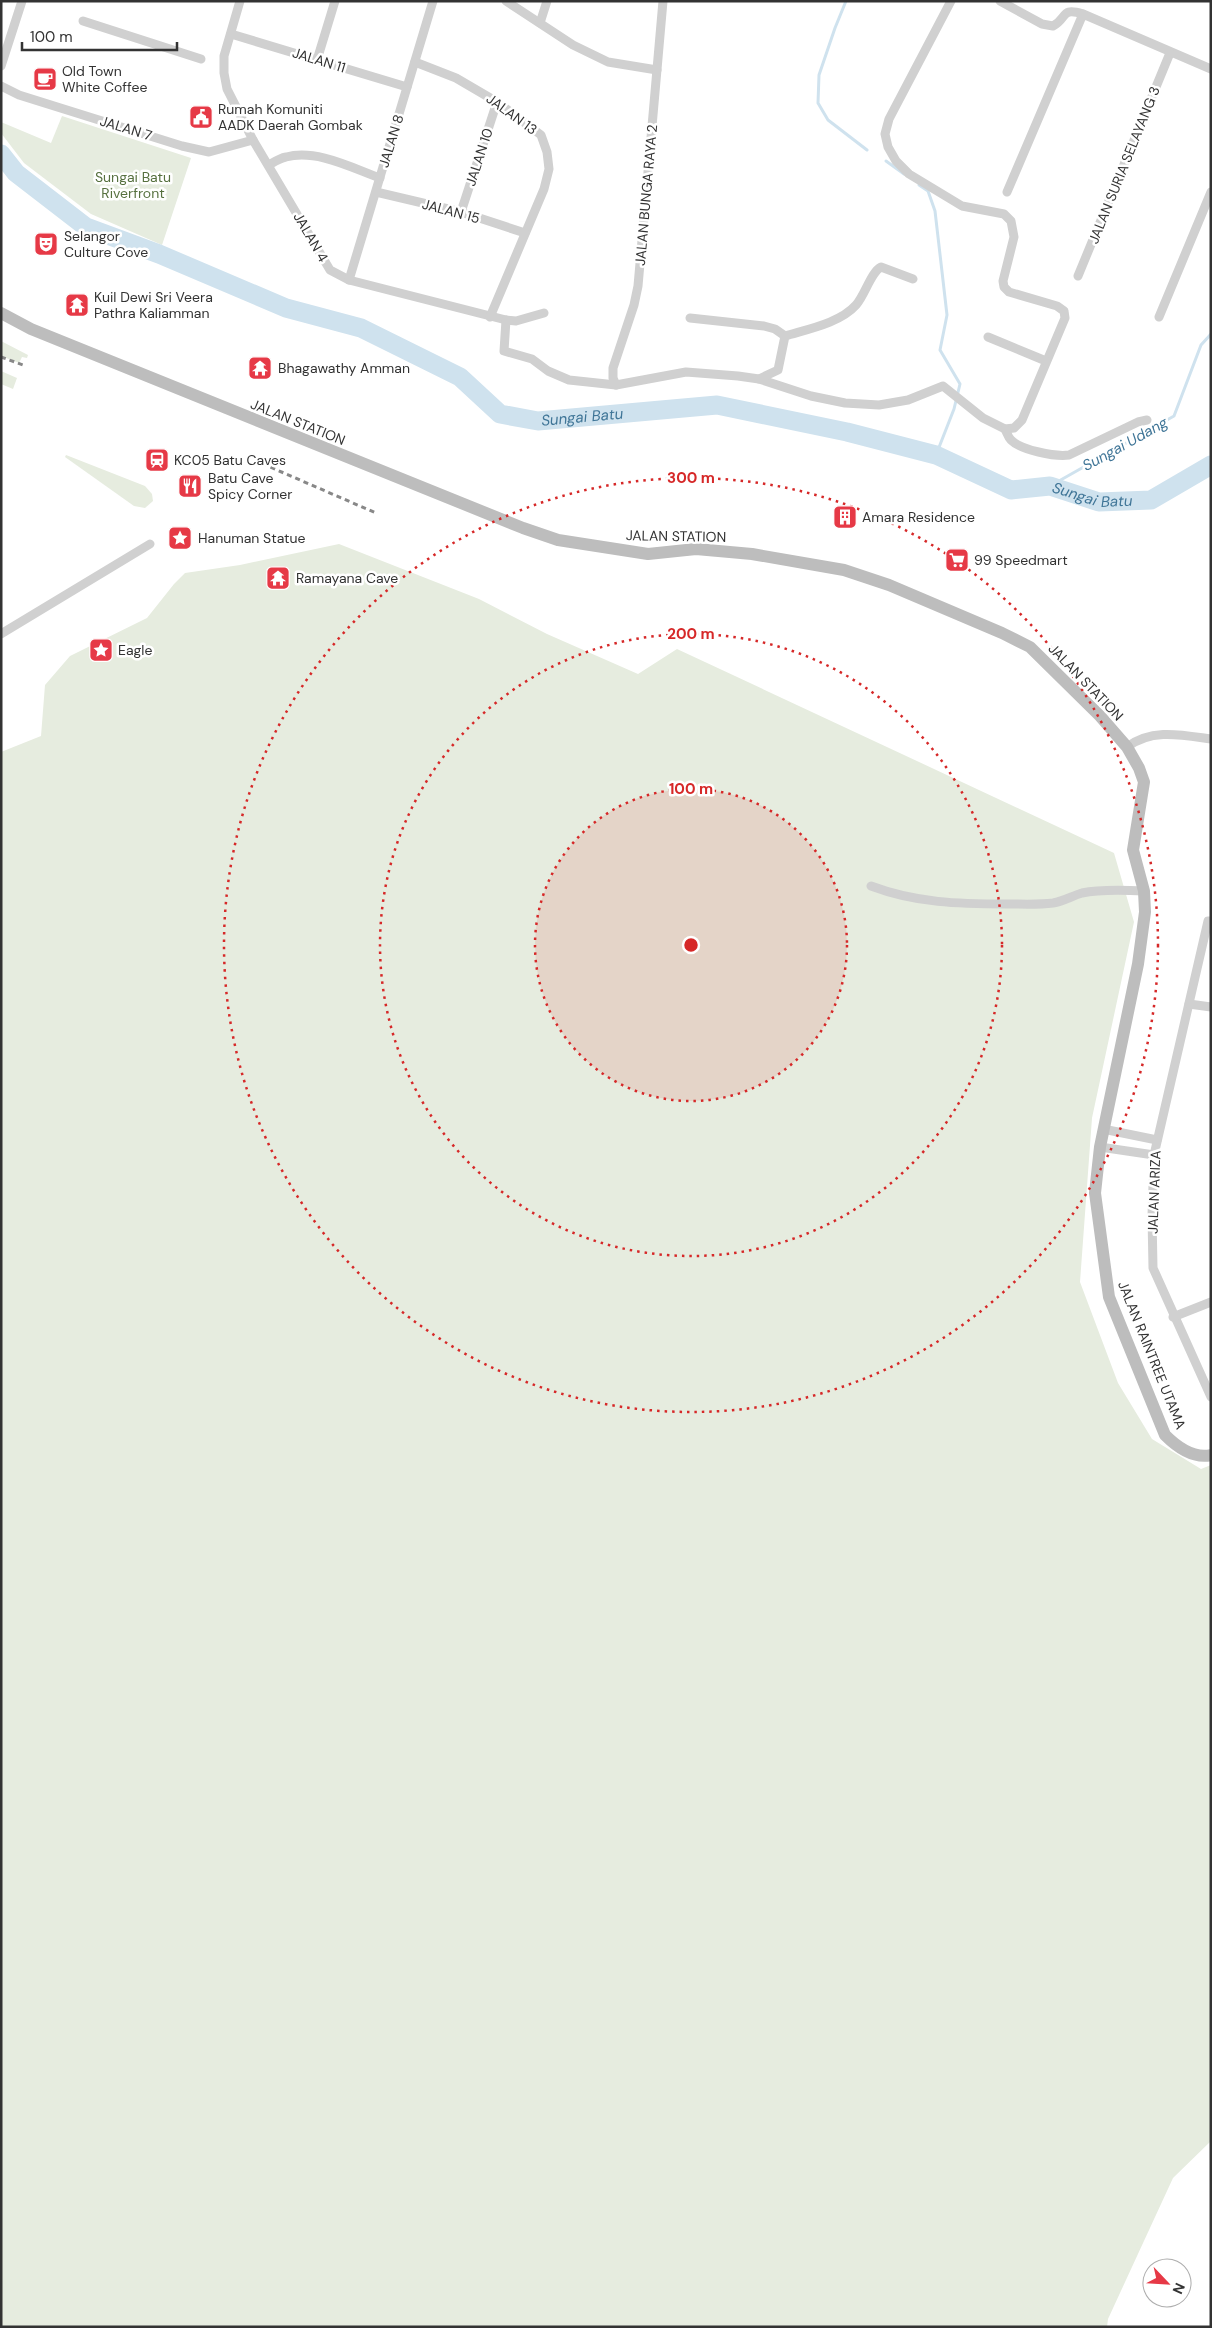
<svg xmlns="http://www.w3.org/2000/svg" width="1212" height="2328" font-family="'DM Sans',sans-serif">
<style>
.green{fill:#e6ecdf}
.lines{fill:none;stroke-linecap:round;stroke-linejoin:round}
.stream{stroke:#cfe2ee;stroke-width:3}
.river{stroke:#cfe2ee;stroke-width:19}
.street{stroke:#d0d0d0;stroke-width:9}
.secondary{stroke:#bdbdbd;stroke-width:12}
.rail{stroke:#888;stroke-width:3;stroke-dasharray:5 4;stroke-linecap:butt}
.ring{fill:none;stroke:#d62828;stroke-width:2.5;stroke-dasharray:2.5 5}
.labels{text-anchor:middle;dominant-baseline:central;stroke-width:5;stroke-linejoin:round;paint-order:stroke}
.street-label{font-size:14px;fill:#333;stroke:#fff}
.poi-label{font-size:14px;fill:#333;stroke:#fff;text-anchor:start}
.park-label{font-size:14px;fill:#56703f;stroke:#fff}
.water-label{font-size:15px;font-style:italic;fill:#3f7597;stroke:#fff}
.centre{fill:#d62828;stroke:#fff;stroke-width:2.5}
.ring-label{font-size:15px;text-anchor:middle;font-weight:bold;fill:#d62828;stroke:#fff;stroke-width:5;stroke-linejoin:round;paint-order:stroke}
</style>
<rect width="100%" height="100%" fill="#fff"/>
<g class="green">
<polygon points="62,116 191,158 162,245 91,214 24,163 1,133 1,122 51,143"/>
<polygon points="1,341 28,355 27,358 22,357 19,363 1,356"/>
<polygon points="1,371 17,378 13,389 1,384"/>
<polygon points="66,455 145,486 152,494 153,501 145,508 134,506 65,457"/>
<polygon points="339,544 479,599 547,634 638,674 677,649 1114,853 1134,922 1092,1118 1080,1282 1118,1383 1152,1439 1201,1469 1211,1465 1211,2141 1173,2178 1108,2319 1107,2327 1,2327 1,752 41,736 45,685 70,656 147,618 174,584 185,573 240,565"/>
</g>
<g class="lines">
<g class="stream">
<polyline points="846,1 835,28 819,75 818,103 828,120 867,150"/>
<polyline points="886,161 904,174"/>
<polyline points="919,185 928,191 935,211 947,315 940,350 960,384 954,409 936,455"/>
<polyline points="1050,486 1174,416 1201,345 1211,334"/>
</g>
<path class="river" id="s1" d="M1,154L16,173L86,227L159,254L286,308L361,328L460,377L500,414L538,421L717,405L847,432L936,455L1011,490L1050,486L1099,502L1151,500L1211,465"/>
<g class="street">
<polyline points="240,1 224,56 224,73 227,89 253,140 330,270 349,280 506,320 516,321 544,313"/>
<polyline points="506,1 573,45 608,62 657,70"/>
<path d="M1000,1L1042,24L1053,26C1068,18 1060,7 1083,14"/>
<polyline points="83,21 201,59"/>
<polyline points="540,23 547,1"/>
<polyline points="231,34 407,87"/>
<polyline points="317,60 335,1"/>
<polyline points="415,62 456,78 497,102 541,135 547,152 549,169 544,189 490,317"/>
<polyline points="1,66 22,1"/>
<polyline points="1,86 19,95 182,146 209,152 253,140"/>
<path d="M269,165C274,162 280,158 286,157C317,149 352,168 380,178"/>
<polyline points="376,192 461,212 525,233"/>
<polyline points="1007,192 1083,14 1211,69"/>
<polyline points="461,212 497,102"/>
<polyline points="1078,276 1170,53"/>
<polyline points="349,280 433,1"/>
<polyline points="1159,317 1211,192"/>
<polyline points="690,318 764,326 775,329 785,336"/>
<polyline points="506,320 504,351 532,359 548,371 569,380 616,385 686,372 738,376 759,379 811,396 845,403 879,405 908,400 943,386 983,418 1005,429 1014,428 1022,420 1065,318 1064,311 1057,306 1009,292 1004,287 1003,281 1014,237 1011,221 1004,214 962,206 909,174 896,161 888,147 885,134 889,119 951,1"/>
<polyline points="988,337 1046,361"/>
<path d="M759,379L778,370L785,336C808,329 840,323 856,305C865,295 871,272 881,267L913,279"/>
<polyline points="616,385 613,378 613,368 634,305 638,286 663,1"/>
<path d="M1005,429C1007,433 1008,437 1011,440C1021,450 1055,457 1069,455L1138,422L1147,420"/>
<polyline points="1,634 150,544"/>
<path d="M1127,747C1152,728 1182,735 1211,739"/>
<path d="M871,886C916,903 959,904 1007,904C1022,904 1038,905 1053,903C1064,901 1072,896 1082,893C1101,889 1124,890 1144,891"/>
<polyline points="1211,921 1208,921 1154,1155 1152,1216 1153,1268 1211,1397"/>
<polyline points="1189,1004 1211,1007"/>
<polyline points="1103,1129 1157,1140"/>
<polyline points="1100,1147 1154,1155"/>
<polyline points="1173,1317 1211,1302"/>
</g>
<path class="secondary" d="M1,313L31,329L523,528L558,540L648,554L696,549L752,554L844,570L889,585L1002,633L1030,647L1100,716L1127,747L1139,768L1144,782L1133,850L1144,891L1145,912L1138,964L1100,1147L1095,1193L1109,1297L1165,1435C1177,1447 1193,1459 1211,1455"/>
<g class="rail">
<polyline points="1,357 26,366"/>
<polyline points="254,460 376,513"/>
</g>
</g>
<circle cx="691" cy="945" r="156" fill="#d62828" fill-opacity=".12"/>
<g class="ring">
<circle cx="691" cy="945" r="156"/>
<circle cx="691" cy="945" r="311"/>
<circle cx="691" cy="945" r="467"/>
</g>
<defs>
<g id="cafe-square" transform="scale(1.25)"><rect x="-9" y="-9" width="18" height="18" rx="4" fill="#e63946" stroke="#fff"/><path d="M-5.5-4.5H6V0H3Q3 3.5 0 3.5H-2.5Q-5.5 3.5-5.5 0ZM3-3.2v2h1.7v-2ZM-6 4.5H4V6H-6Z" fill="#fff"/></g>
<g id="civic-square" transform="scale(1.25)"><rect x="-9" y="-9" width="18" height="18" rx="4" fill="#e63946" stroke="#fff"/><path d="M-.6-6.5H3V-4.5H.6V-3L4-1V1h2V6H-6V1h2V-1L-.6-3ZM-1.2 2.5V6h2.4V2.5Z" fill="#fff"/></g>
<g id="theatre-square" transform="scale(1.25)"><rect x="-9" y="-9" width="18" height="18" rx="4" fill="#e63946" stroke="#fff"/><path d="M-5-5.5Q0-4 5-5.5V0Q5 5 0 6Q-5 5-5 0ZM-3.3-2.5H-1v1.5H-3.3ZM1-2.5H3.3v1.5H1ZM-2.8 1Q0 5.5 2.8 1Z" fill="#fff"/></g>
<g id="temple-square" transform="scale(1.25)"><rect x="-9" y="-9" width="18" height="18" rx="4" fill="#e63946" stroke="#fff"/><path d="M0-6L5-2H3V0L6.5 2.5H4V6H1.5V3h-3V6H-4V2.5H-6.5L-3 0V-2H-5Z" fill="#fff"/></g>
<g id="station-square" transform="scale(1.25)"><rect x="-9" y="-9" width="18" height="18" rx="4" fill="#e63946" stroke="#fff"/><path d="M-3-6H3Q5-6 5-4V2Q5 4 3 4L4.5 6H3L1.5 4h-3L-3 6H-4.5L-3 4Q-5 4-5 2V-4Q-5-6-3-6ZM-3.5-4v3h7v-3ZM-3.5 1v1.5H-2V1ZM2 1v1.5H3.5V1Z" fill="#fff"/></g>
<g id="restaurant-square" transform="scale(1.25)"><rect x="-9" y="-9" width="18" height="18" rx="4" fill="#e63946" stroke="#fff"/><path d="M-5-6h1v4h1v-4h1v4h1v-4h1v5L-1.5 .5V6h-2V.5L-5-1ZM5-6V6H3V1.5H1.5Q1.5-4 5-6Z" fill="#fff"/></g>
<g id="building-square" transform="scale(1.25)"><rect x="-9" y="-9" width="18" height="18" rx="4" fill="#e63946" stroke="#fff"/><path d="M-4-6H4V6H1V3H-1V6H-4ZM-2.5-4.3h1.7v1.8h-1.7ZM.8-4.3h1.7v1.8H.8ZM-2.5-1h1.7V.8h-1.7ZM.8-1h1.7V.8H.8Z" fill="#fff"/></g>
<g id="sight-square" transform="scale(1.25)"><rect x="-9" y="-9" width="18" height="18" rx="4" fill="#e63946" stroke="#fff"/><path d="M0-6L1.8-2.2L6-1.7L2.9 1.2L3.7 5.4L0 3.3L-3.7 5.4L-2.9 1.2L-6-1.7L-1.8-2.2Z" fill="#fff"/></g>
<g id="supermarket-square" transform="scale(1.25)"><rect x="-9" y="-9" width="18" height="18" rx="4" fill="#e63946" stroke="#fff"/><path d="M-6-5.5h2.5l.6 2H6L4.5 2H-2.5L-4.4-4H-6ZM-1.5 3.2a1.3 1.3 0 1 0 .1 0ZM3 3.2a1.3 1.3 0 1 0 .1 0Z" fill="#fff"/></g>
</defs>
<g fill-rule="evenodd">
<use href="#cafe-square" x="45" y="79"/>
<use href="#civic-square" x="201" y="117"/>
<use href="#theatre-square" x="46" y="244"/>
<use href="#temple-square" x="77" y="305"/>
<use href="#temple-square" x="260" y="368"/>
<use href="#station-square" x="157" y="460"/>
<use href="#restaurant-square" x="190" y="486"/>
<use href="#building-square" x="845" y="517"/>
<use href="#sight-square" x="180" y="538"/>
<use href="#supermarket-square" x="957" y="560"/>
<use href="#temple-square" x="278" y="578"/>
<use href="#sight-square" x="101" y="650"/>
</g>
<g class="labels">
<g class="street-label">
<text transform="translate(319 60) rotate(17)">JALAN 11</text>
<text transform="translate(512 114) rotate(36)">JALAN 13</text>
<text transform="translate(126 128) rotate(17)">JALAN 7</text>
<text transform="translate(391 141) rotate(-73)">JALAN 8</text>
<text transform="translate(479 157) rotate(-72)">JALAN 10</text>
<text transform="translate(1124 165) rotate(-68)">JALAN SURIA SELAYANG 3</text>
<text transform="translate(646 195) rotate(-85)">JALAN BUNGA RAYA 2</text>
<text transform="translate(451 211) rotate(15)">JALAN 15</text>
<text transform="translate(311 237) rotate(60)">JALAN 4</text>
<text transform="translate(298 422) rotate(22)">JALAN STATION</text>
<text transform="translate(676 536) rotate(1)">JALAN STATION</text>
<text transform="translate(1086 682) rotate(46)">JALAN STATION</text>
<text transform="translate(1154 1192) rotate(-88)">JALAN ARIZA</text>
<text transform="translate(1152 1355) rotate(68)">JALAN RAINTREE UTAMA</text>
</g>
<g class="poi-label">
<text x="62" y="71">Old Town<tspan x="62" dy="16">White Coffee</tspan></text>
<text x="218" y="109">Rumah Komuniti<tspan x="218" dy="16">AADK Daerah Gombak</tspan></text>
<text x="64" y="236">Selangor<tspan x="64" dy="16">Culture Cove</tspan></text>
<text x="94" y="297">Kuil Dewi Sri Veera<tspan x="94" dy="16">Pathra Kaliamman</tspan></text>
<text x="278" y="368">Bhagawathy Amman</text>
<text x="174" y="460">KC05 Batu Caves</text>
<text x="208" y="478">Batu Cave<tspan x="208" dy="16">Spicy Corner</tspan></text>
<text x="862" y="517">Amara Residence</text>
<text x="198" y="538">Hanuman Statue</text>
<text x="974" y="560">99 Speedmart</text>
<text x="296" y="578">Ramayana Cave</text>
<text x="118" y="650">Eagle</text>
</g>
<g class="park-label">
<text x="133" y="177">Sungai Batu<tspan x="133" dy="16">Riverfront</tspan></text>
</g>
<g class="water-label">
<text stroke="none"><textPath href="#s1" startOffset="654">Sungai Batu</textPath></text>
<text transform="translate(1125 444) rotate(-29)">Sungai Udang</text>
<text stroke="none"><textPath href="#s1" startOffset="1180">Sungai Batu</textPath></text>
</g>
</g>
<circle cx="691" cy="945" r="8" class="centre"/>
<g class="ring-label">
<text x="691" y="483">300 m</text>
<text x="691" y="639">200 m</text>
<text x="691" y="794">100 m</text>
</g>
<rect width="1212" height="2328" fill="none" stroke="#333333" stroke-width="5"/>
<g transform="translate(1167 2283) rotate(115)"><circle r="24" fill="#ffffff" stroke="#adadad"/>
<path d="M0-4L9 19L0 12L-9 19Z" fill="#e63946"/>
<text y="-8" font-size="14" font-weight="bold" text-anchor="middle" fill="#333333">N</text>
</g>
<path d="M22 42v8h155v-8" fill="none" stroke="#333333" stroke-width="2.5"/>
<text x="30" y="42" font-size="15" fill="#333333" stroke="#ffffff" stroke-width="4" paint-order="stroke">100 m</text>
</svg>
